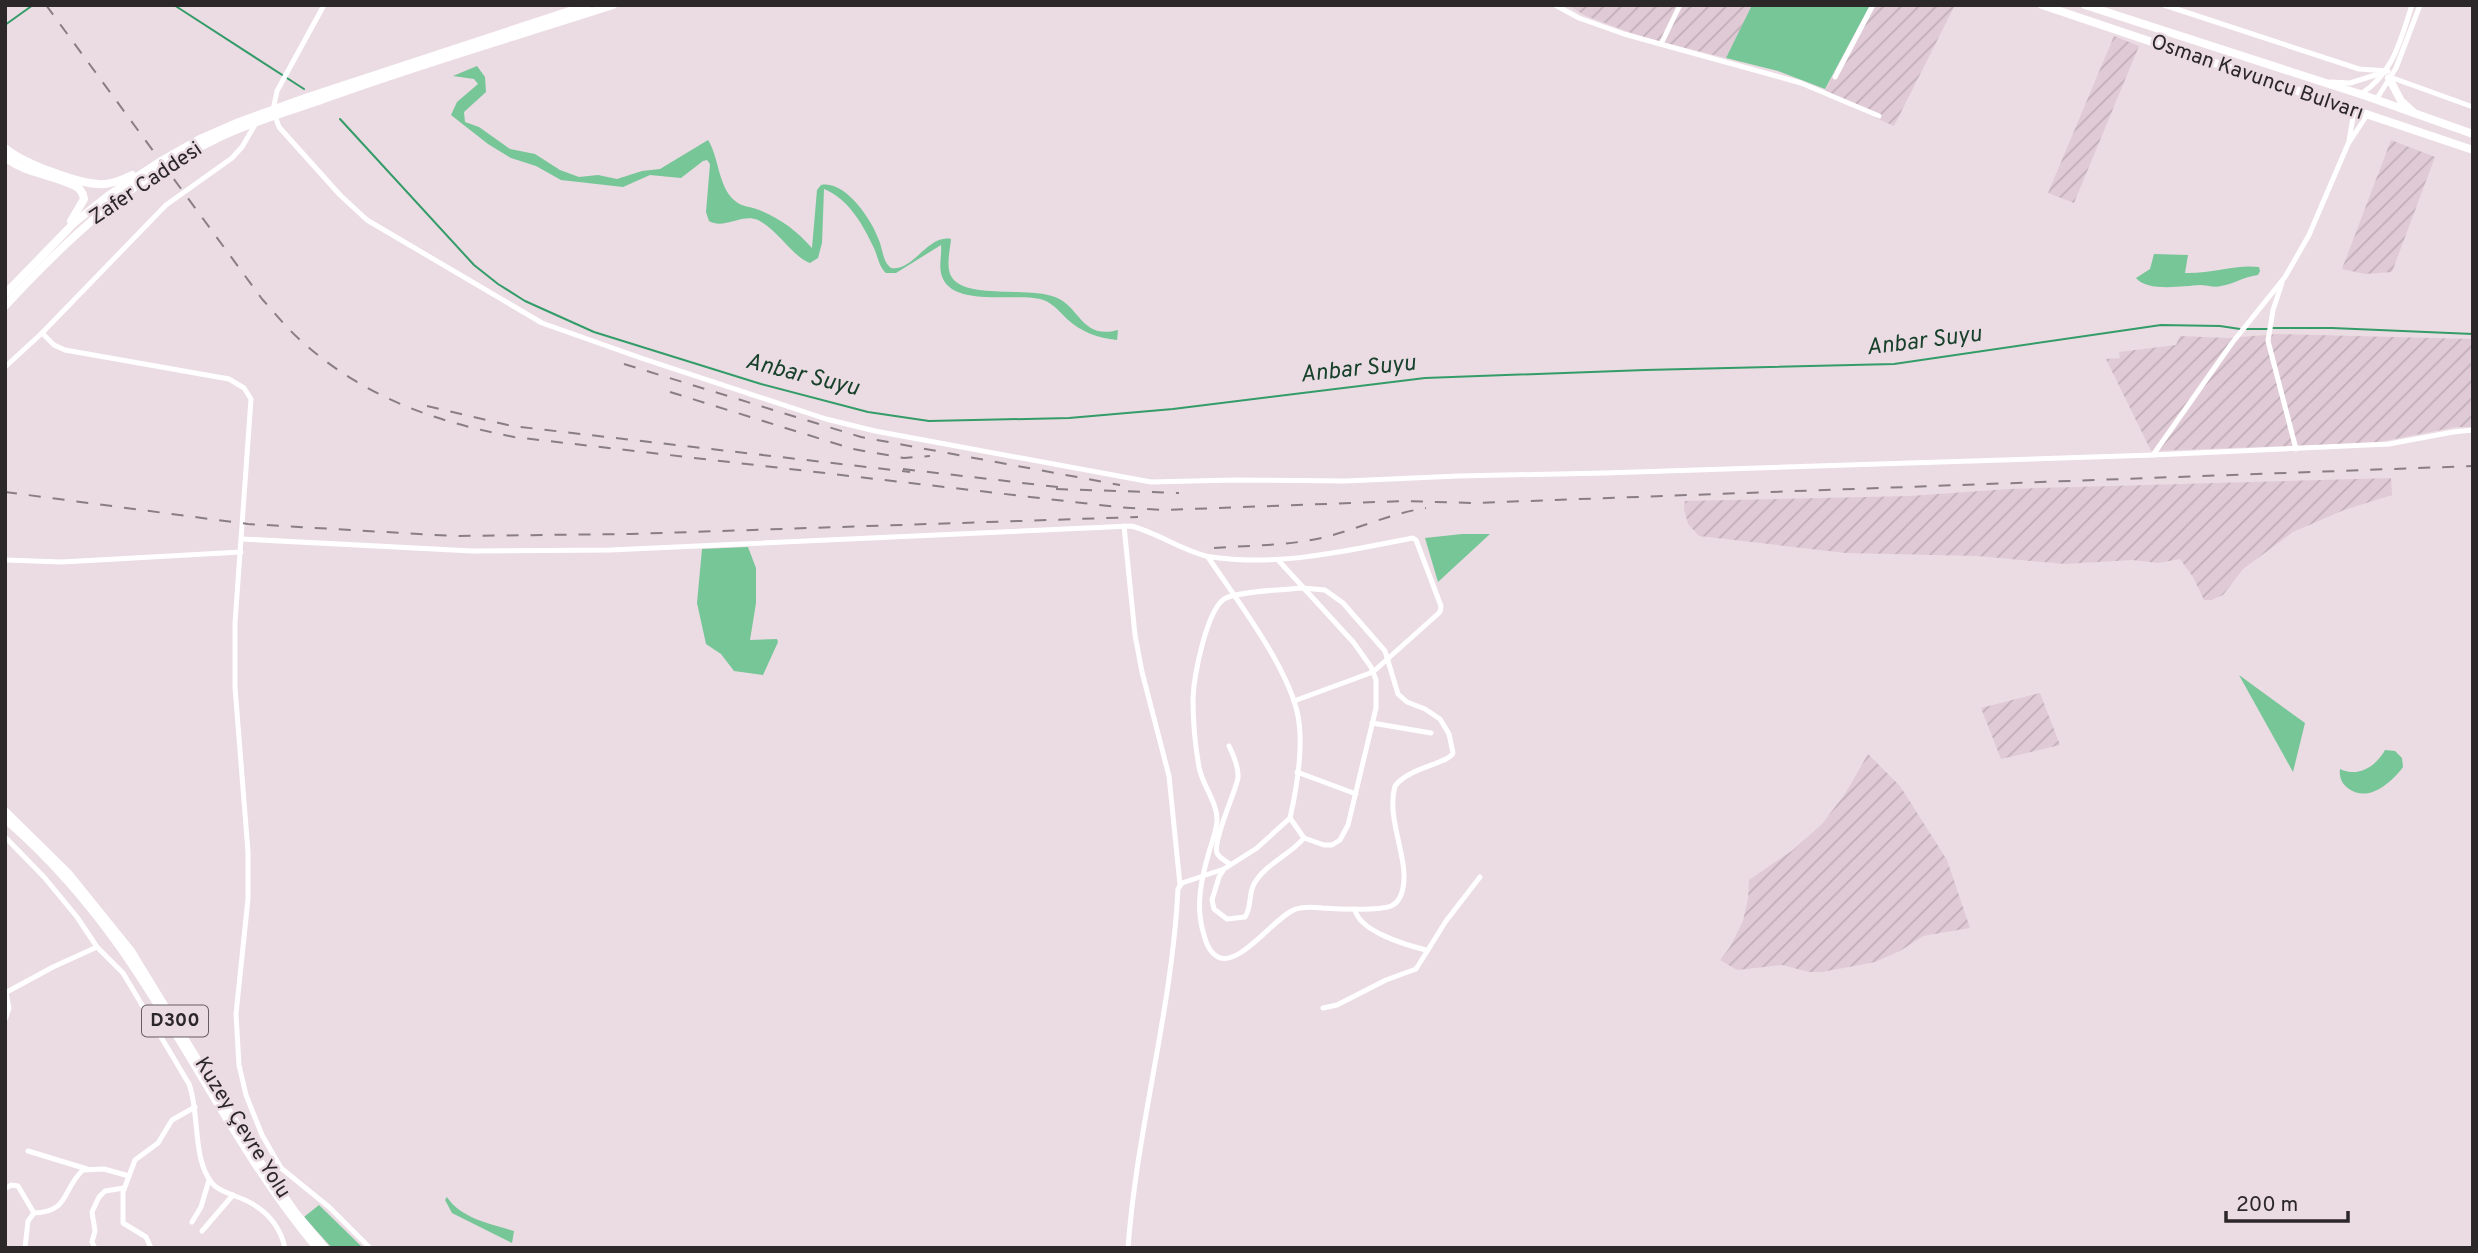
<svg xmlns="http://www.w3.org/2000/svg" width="2478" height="1253" font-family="Overpass,sans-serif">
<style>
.industrial{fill:url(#industrial-furrows)}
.grass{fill:#76c698}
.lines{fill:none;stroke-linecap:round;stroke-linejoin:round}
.stream{stroke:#339c68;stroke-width:2}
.minor{stroke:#fff;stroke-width:5}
.highway{stroke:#fff;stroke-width:8}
.rail{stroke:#887e83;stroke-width:2;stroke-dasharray:12 12;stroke-linecap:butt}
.labels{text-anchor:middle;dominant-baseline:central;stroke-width:5;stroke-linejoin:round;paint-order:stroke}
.shield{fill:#ebdbe3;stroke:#655d61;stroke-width:2}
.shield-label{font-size:19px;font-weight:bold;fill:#2c2729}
.street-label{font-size:21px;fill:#2c2729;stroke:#ebdbe3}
.water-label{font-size:23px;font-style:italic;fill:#17412b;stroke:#ebdbe3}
</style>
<defs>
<pattern id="industrial-furrows" width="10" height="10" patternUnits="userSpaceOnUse" patternTransform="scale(1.75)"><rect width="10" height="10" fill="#e0cad6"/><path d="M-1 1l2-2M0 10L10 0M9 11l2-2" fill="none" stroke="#c0aeb8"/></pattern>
</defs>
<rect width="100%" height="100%" fill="#ebdbe3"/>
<g class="industrial">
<polygon points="1567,5 1752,5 1726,58 1642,37 1586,16"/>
<polygon points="1870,5 1955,5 1894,126 1823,94"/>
<polygon points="2114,36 2139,46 2074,203 2048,193"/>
<polygon points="2391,140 2435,157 2392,272 2365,274 2342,269"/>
<polygon points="2279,334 2473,339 2473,427 2456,427 2374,443 2151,451 2106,359 2120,358 2119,352 2176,345 2180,336 2227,338"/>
<polygon points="2391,478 2392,495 2344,510 2293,532 2243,569 2223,595 2211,600 2204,600 2193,577 2180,559 2158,563 2132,560 2065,564 1978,556 1846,553 1699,536 1688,524 1684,509 1685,501 1910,496 2009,489"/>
<polygon points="2040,693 2060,745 2001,759 1981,708"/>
<polygon points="1868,754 1900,786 1947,860 1970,928 1923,936 1900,951 1875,962 1822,972 1809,972 1782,965 1737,970 1720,960 1730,947 1743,921 1748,899 1749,880 1793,850 1822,824 1845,794"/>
</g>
<g class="grass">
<polygon points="1752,5 1870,5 1825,89 1778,71 1726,58"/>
<path d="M477,66L485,77L486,92L464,112L465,122L479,127L510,149L535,154L560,170L579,177L598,175L617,179L642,171L660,169L708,140C719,157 718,186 734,200C741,207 750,206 759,210C780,218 797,231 812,248L817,190L821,185C845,180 871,219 878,238C883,248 882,261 891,268C913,272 928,234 951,239C950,252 944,271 955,281C974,298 1029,287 1055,297C1080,306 1081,340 1118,330L1117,340C1098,338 1081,332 1067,319C1061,313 1054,305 1046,301C1023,290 949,311 941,273C939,264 942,254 941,245L896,273H886C879,267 878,257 874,248C863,225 849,199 824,189L822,243L818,258L810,263C794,258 778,230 758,220C742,213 724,230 709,221L706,212L710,164L707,160L703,161L681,178L650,175L623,187L561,180L536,166L511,158L488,144L451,115L457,102L478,84L474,79L453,76Z"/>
<path d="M2154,254L2188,255L2185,273C2211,274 2237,264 2259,267L2260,271L2258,275C2243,277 2234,284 2221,286C2215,288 2206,285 2200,285C2183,286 2147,292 2136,278L2150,269Z"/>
<polygon points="1462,534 1490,534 1438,582 1425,538"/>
<polygon points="748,547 756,568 756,603 750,640 777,639 778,642 763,675 734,671 721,654 706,644 697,603 702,549"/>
<polygon points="2239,675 2305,723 2293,772"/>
<path d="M2385,750L2395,751L2402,758L2403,767C2392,782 2369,803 2349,789C2342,784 2339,778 2340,769C2359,778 2376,766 2385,750Z"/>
<path d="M447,1197C460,1218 491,1224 514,1231L512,1243L452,1213L445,1200Z"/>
<polygon points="319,1205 363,1248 332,1248 304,1217"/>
</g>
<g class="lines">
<g class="stream">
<polyline points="174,5 304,89"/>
<polyline points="5,25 33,5"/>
<polyline points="340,119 474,265 498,284 525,301 594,332 761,384 868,412 929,421 1069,418 1173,409 1425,378 1645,370 1894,364 2161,325 2220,326 2240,329"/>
<polyline points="2273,328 2332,328 2473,334"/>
<polyline points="2245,329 2268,329"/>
</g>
<g class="minor">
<polyline points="324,5 277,91 273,110 279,127 340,195 367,220 542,323 641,358 826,419 875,431 1151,482 1234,480 1346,481 1458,476 1605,473 2153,455"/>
<polyline points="1555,5 1579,18 1624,34 1801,83 1879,116"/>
<polyline points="2164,5 2359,69 2388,71"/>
<polyline points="1661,44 1680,5"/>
<polyline points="1835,77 1873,5"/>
<polyline points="2390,77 2473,107"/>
<polyline points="2330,82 2350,83 2385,72"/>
<path d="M2361,94C2394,72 2400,41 2412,5"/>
<polyline points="2376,100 2396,68 2420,5"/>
<polyline points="2367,115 2348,144 2309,235 2285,277 2232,343 2153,455 2389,444 2453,432 2473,430"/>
<polyline points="2349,141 2354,111"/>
<polyline points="2282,283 2273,310 2268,341 2296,449"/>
<polyline points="42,333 54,345 65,350 229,379 244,388 251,399 235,623 235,687 248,852 248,899 236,1014 239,1065 246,1095 262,1135 281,1168 329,1207 370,1248"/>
<polyline points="5,367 42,333 166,205 232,158 242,147 256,123"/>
<polyline points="1124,526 1135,635 1142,672 1169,776 1180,885"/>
<path d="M242,539L472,551L610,550L1131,526C1156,532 1189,554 1211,557C1279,567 1346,551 1413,538L1416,540L1441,606L1440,612L1373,672L1294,701"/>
<path d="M1208,557C1236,599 1289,668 1298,716C1304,748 1297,787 1290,818L1304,838L1324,845H1332L1340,840L1348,825L1376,708V680L1371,667L1354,643L1279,561"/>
<polyline points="5,560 62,562 241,552"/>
<path d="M1302,588L1325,590L1343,603L1385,651L1398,694L1407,702L1425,709L1440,719L1449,734L1453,753C1448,764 1409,767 1395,786C1385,822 1413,864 1401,895C1399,900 1396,904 1391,906C1380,911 1336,909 1322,908C1314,907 1305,906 1296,909C1276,915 1240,968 1218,957C1210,953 1206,943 1204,935C1195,907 1201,880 1209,852C1212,842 1216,832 1217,821C1218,803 1202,785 1199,767C1195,745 1193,720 1193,698C1194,676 1206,612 1224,599C1237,591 1285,590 1302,588Z"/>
<polyline points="1372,723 1431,733"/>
<path d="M1229,746C1234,756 1239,767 1238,778C1235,793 1213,840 1217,853C1219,858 1226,861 1230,864"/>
<polyline points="1297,772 1356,794"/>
<path d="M1290,818L1257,848L1224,869L1219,877L1212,900L1214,909L1227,919L1245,917C1252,907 1248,895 1254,884C1265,864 1290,855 1304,838"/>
<path d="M5,837L44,877L77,917L97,947L123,973L189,1084C200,1113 192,1159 212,1183C218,1191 227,1192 235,1196C261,1205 279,1221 285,1248"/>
<path d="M1355,909C1358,931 1406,945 1426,950"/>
<polyline points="5,993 53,967 97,947"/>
<polyline points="1323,1008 1337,1005 1386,980 1416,969 1446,921 1480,877"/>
<polyline points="5,1020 9,1008 6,993"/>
<polyline points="28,1151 87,1169"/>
<path d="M5,1189L11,1185L18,1186L34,1213C70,1212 62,1189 83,1170L104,1169L129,1176"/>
<polyline points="192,1222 201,1207 209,1180"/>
<polyline points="202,1231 233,1195"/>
<polyline points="25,1248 28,1221 34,1213"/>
<polyline points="95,1248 92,1242 95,1231 92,1212 99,1197 105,1191 124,1188"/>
<polyline points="151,1248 146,1237 123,1223 123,1192 135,1160 158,1143 172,1120 195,1107"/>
<path d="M1128,1248C1137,1127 1172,1010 1178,889L1182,883L1224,869"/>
</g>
<g class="highway">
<polyline points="2042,5 2473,150"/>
<polyline points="2085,5 2366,96 2473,134"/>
<polyline points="2389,78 2401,101 2412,111"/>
<path d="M5,148C23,163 82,186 105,184C115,183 124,179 132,175"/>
<path d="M5,157C25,174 52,174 75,186C80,188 83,193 84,199L71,221"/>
<polyline points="5,294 74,223 109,195 161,161 200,139 239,122 308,97 588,5"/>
<path d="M5,306C67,239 132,178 216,139C254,120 295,110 335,95C427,62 520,35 613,5"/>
<polyline points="5,811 68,873 131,951 256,1156 295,1212 325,1248"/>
<path d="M5,819C49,857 89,903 122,950C190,1047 240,1156 317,1248"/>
</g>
<g class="rail">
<path d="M46,5L262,299C274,312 285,326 298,338C361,396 432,421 514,437L1117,507L1164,510L1404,501L1474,503L2473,466"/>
<polyline points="624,364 861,437 1120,485"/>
<polyline points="670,392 853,449 904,458 930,456"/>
<polyline points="427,406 512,426 910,472"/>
<polyline points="903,469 1066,488"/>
<polyline points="1056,489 1179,493"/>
<polyline points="5,492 248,524 453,536 631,534 1138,517"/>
<path d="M1214,548C1254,545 1295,546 1333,535C1364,526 1394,513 1426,508"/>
</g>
</g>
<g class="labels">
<rect class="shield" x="142" y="1005.5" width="66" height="31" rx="5"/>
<g class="shield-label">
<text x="175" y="1021">D300</text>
</g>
<g class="street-label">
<text transform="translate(2257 78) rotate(19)">Osman Kavuncu Bulvarı</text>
<text transform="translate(146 184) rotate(-34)">Zafer Caddesi</text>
<text transform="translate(242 1128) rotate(58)">Kuzey Çevre Yolu</text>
</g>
<g class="water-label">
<text transform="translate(1924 342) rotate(-7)">Anbar Suyu</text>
<text transform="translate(1358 370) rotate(-6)">Anbar Suyu</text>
<text transform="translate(802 376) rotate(14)">Anbar Suyu</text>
</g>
</g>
<rect width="2478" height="1253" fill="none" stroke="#2c2729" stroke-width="14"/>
<path d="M2226 1211v10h122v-10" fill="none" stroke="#2c2729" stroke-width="3.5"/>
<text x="2236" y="1211" font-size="21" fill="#2c2729" stroke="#ebdbe3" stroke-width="5" paint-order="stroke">200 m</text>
</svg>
